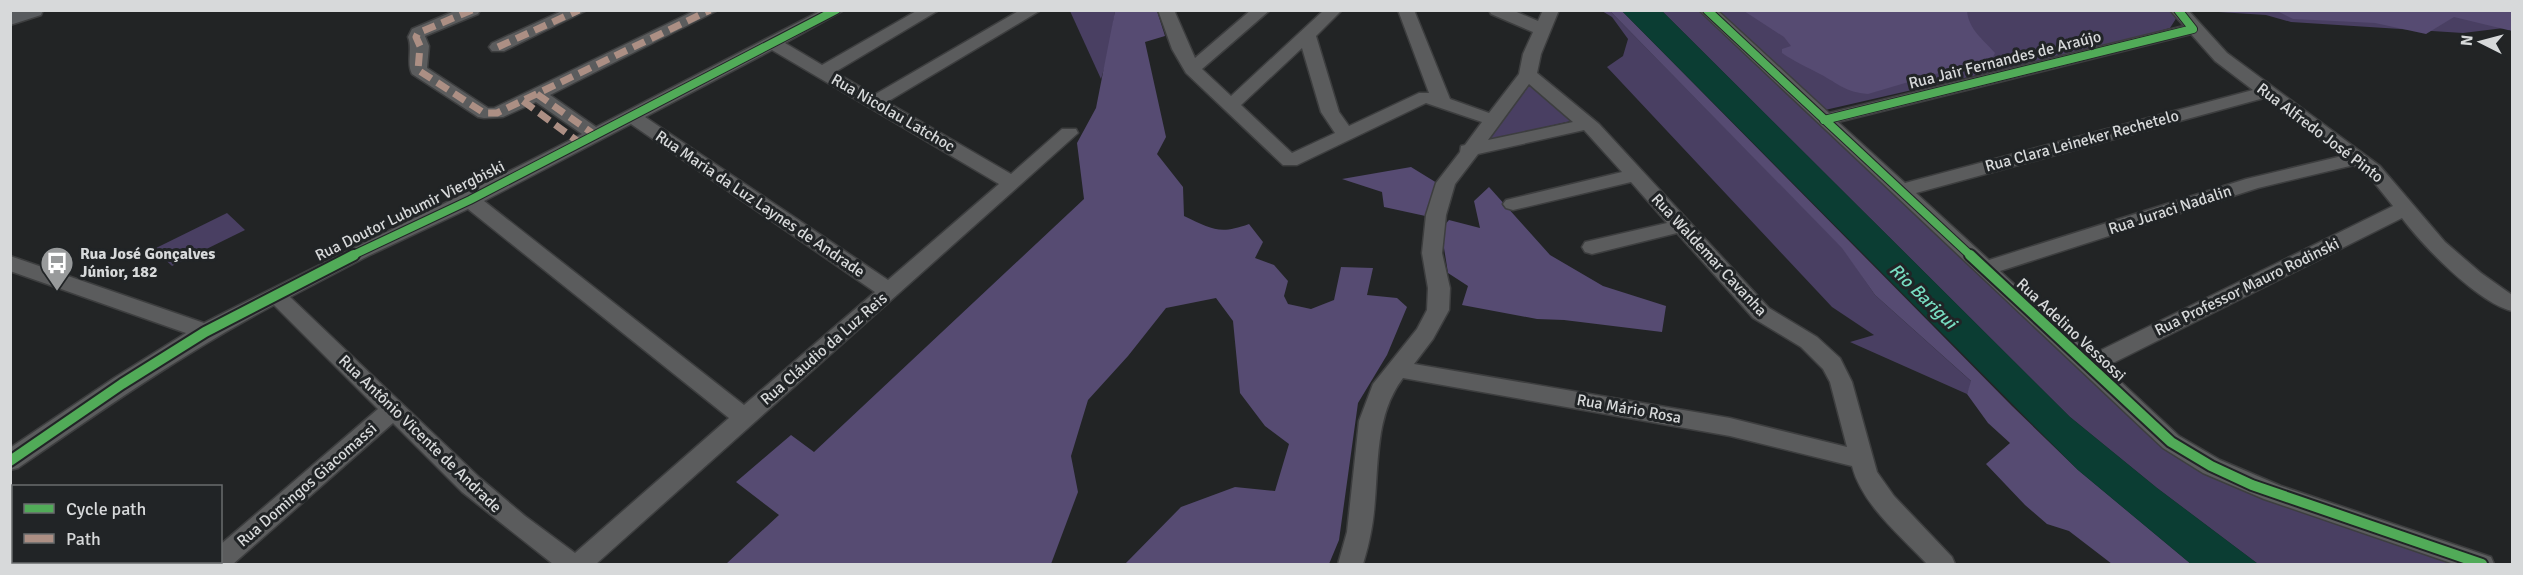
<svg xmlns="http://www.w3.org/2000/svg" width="2523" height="575" font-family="Signika,sans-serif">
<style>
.green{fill:#493f62}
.forest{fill:#564b72}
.water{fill:#0b3d33}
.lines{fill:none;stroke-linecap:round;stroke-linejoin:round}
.minor-casing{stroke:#3d3e3f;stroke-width:3}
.major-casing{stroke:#3d3e3f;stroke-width:3}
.minor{fill:#5b5c5d;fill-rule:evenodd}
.major{fill:#585b5e;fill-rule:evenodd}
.quiet{stroke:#ac8f84;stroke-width:7;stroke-dasharray:13 7;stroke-linecap:butt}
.cycleway-far1-casing{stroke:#212426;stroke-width:10}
.cycleway-casing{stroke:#212426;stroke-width:14}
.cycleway-far1{stroke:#51ab58;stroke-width:8}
.cycleway{stroke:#51ab58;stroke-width:10}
.labels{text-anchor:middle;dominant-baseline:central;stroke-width:6;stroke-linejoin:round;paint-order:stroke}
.street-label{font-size:16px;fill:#d7d9da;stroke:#212426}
.poi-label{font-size:16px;font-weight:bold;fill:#d7d9da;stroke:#212426;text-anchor:start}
.water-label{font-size:18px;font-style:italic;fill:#77dcc0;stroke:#212426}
</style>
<rect width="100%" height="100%" fill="#222425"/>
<g class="green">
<polygon points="1070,11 1115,11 1108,56 1101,79"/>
<polygon points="1602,11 1610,11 1843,248 1875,295 1972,382 1967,394 1850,342 1874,335 1832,307 1607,67 1623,56 1628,39 1612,17"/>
<polygon points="1662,11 2172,11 2177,17 2170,28 2121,42 1812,113 2174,453 2471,564 2258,564 2157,488 2070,417"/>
<polygon points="2203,11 2512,11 2512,27 2463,33 2291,22 2266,15"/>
<polygon points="1529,84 1571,121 1485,141"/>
<polygon points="227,213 245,230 172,266 154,249"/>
</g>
<g class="forest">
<path d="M1115,11H1157L1165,36L1145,42L1166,137L1157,154L1183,187L1184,216C1212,229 1219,235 1249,224L1263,242L1255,258L1274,265L1288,281L1284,296L1288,304L1311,309L1334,300L1341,267L1373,268L1367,295L1397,298L1407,307L1387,355L1358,403L1339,540L1329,564H1125L1181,507L1235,487L1275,491L1289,444L1265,426L1240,393L1233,321L1216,298L1166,308L1128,356L1088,400L1071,456L1078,492L1051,564H726L779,515L736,482L791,435L814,452L1084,199L1077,143L1096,108Z"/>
<polygon points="1610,11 1622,11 2012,406 2078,470 2191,564 2112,564 2069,531 2047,524 2025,505 1986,464 2010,443 1988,423 1967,394 1971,381 1875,295 1842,248"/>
<path d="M1744,11H1967C1969,30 1983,39 1995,53L1993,57L1868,94C1845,92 1839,84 1820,74C1807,67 1795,62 1782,53V49L1791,46L1784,37Z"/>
<polygon points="2277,11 2512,11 2512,31 2454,17 2426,34 2375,23 2293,19"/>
<polygon points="1411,167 1437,183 1430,217 1384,207 1382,192 1342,179"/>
<polygon points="1489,187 1550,255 1603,286 1666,306 1662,332 1564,320 1537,319 1462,305 1468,286 1448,273 1441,229 1449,220 1480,228 1474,201"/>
</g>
<polygon class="water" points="1622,11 1662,11 2070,417 2157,488 2258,564 2191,564 2078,470"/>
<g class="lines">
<g class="minor-casing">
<g id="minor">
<path d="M457,10H480L478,14L425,36L429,46L427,68L488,108H494L517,97L696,10H718L550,95L596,127L822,10H844L785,43L822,65L918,10H939L835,72L874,95L1020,10H1041L887,102L1011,174L1062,129H1076L1078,133L596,564H553L462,492L393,423L233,564H209L208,562H220V545L378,409L274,305C184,353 102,410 18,468L10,470V448L114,378L186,333L10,271V256L204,323C329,259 457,199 582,134L536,102L503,117L484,118L478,117L412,74C406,63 413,49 408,37L412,29ZM772,50L999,184L888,280L645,117ZM631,124L875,292L744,405L484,201ZM468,209L729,418L575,553L525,516L480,478L290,297L368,256Z"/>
<polygon points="564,10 587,10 504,51 492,51 489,47 492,43"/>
<path d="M1158,10H1174L1195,58L1251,10H1270L1202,69L1231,96L1324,10H1342L1316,36L1339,112L1349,126L1419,93H1429L1398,10H1414L1450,99L1489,113L1519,74L1523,54L1533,32L1491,14L1489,10H1512L1538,21L1543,10H1559L1541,54L1537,73L1599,124L1769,308L1817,337L1840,358L1852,382L1877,472L1894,496L1952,557L1955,564H1927C1901,536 1862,505 1852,466L1730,436L1403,378C1370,421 1381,482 1371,532C1369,543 1366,554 1363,564H1338L1347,532L1359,421L1373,384L1417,329L1427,310L1428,288L1422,253L1426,215L1436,183L1460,152L1461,146L1465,145L1482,122L1426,103L1297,165H1283L1186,73L1172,49ZM1302,48L1321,112L1335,133L1292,153L1241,105ZM1529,84L1573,122L1488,140ZM1584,130L1622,172L1506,200L1503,204L1506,208L1513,210L1631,182L1667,223L1585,242L1582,247L1585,252L1592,254L1677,233L1753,318L1801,347L1823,369L1830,382L1847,447L1730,418L1414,364L1433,339L1449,310L1450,288L1442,253L1446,215L1455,184L1478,154Z"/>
<path d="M1699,10H1717L1829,113L2184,26L2170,10H2188L2227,53L2380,166L2445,242L2481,273L2512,295V311C2478,303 2423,246 2402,218L2105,367L2179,436L2220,460L2281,486L2491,557L2494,564H2454L2264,499L2203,473L2163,448ZM2191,34L2215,61L2253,90L1905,183L1838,122ZM2264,98L2342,156L2246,179L1989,260L1916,193ZM2354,165L2373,181L2393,206L2091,355L2000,271L2258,188Z"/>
</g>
</g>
<g class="major-casing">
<polygon id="major" points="43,10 41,15 10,25 10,11"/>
</g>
<use href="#minor" class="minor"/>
<use href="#major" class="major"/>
<g class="quiet">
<polyline points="472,10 418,33 416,37 420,46 418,70 484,113 497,113 710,10"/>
<polyline points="498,47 579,10"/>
<polyline points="537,94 595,135"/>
<polyline points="523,101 580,143"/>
</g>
<g class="cycleway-far1-casing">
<g id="cycleway-far1">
<polyline points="1707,10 1971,256"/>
<polyline points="1824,120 2193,29 2178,10"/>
<polyline points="351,256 470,200 836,10"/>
</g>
</g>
<g class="cycleway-casing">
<g id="cycleway">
<polyline points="1970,255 2171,442 2211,466 2252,485 2482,564"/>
<polyline points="10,461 122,384 205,332 354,255"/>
</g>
</g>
<use href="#cycleway-far1" class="cycleway-far1"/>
<use href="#cycleway" class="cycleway"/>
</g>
<defs>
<g id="bus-pin" transform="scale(1.725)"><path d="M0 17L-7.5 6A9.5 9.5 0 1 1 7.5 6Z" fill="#989a9b" stroke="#212426"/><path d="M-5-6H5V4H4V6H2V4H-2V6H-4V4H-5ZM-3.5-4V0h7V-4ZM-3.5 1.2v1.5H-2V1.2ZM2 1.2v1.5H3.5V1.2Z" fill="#fff"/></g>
</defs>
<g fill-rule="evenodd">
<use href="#bus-pin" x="57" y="263"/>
</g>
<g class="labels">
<g class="street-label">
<text transform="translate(2005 60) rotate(-14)">Rua Jair Fernandes de Araújo</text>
<text transform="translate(893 113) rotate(30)">Rua Nicolau Latchoc</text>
<text transform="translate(2320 133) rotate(37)">Rua Alfredo José Pinto</text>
<text transform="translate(2082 141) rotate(-15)">Rua Clara Leineker Rechetelo</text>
<text transform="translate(760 204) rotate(34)">Rua Maria da Luz Laynes de Andrade</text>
<text transform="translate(2170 210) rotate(-18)">Rua Juraci Nadalin</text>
<text transform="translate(410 211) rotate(-26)">Rua Doutor Lubumir Viergbiski</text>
<text transform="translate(1709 255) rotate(47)">Rua Waldemar Cavanha</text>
<text transform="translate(2247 287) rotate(-26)">Rua Professor Mauro Rodinski</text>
<text transform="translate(2071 330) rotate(43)">Rua Adelino Vessossi</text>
<text transform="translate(824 349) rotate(-41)">Rua Cláudio da Luz Reis</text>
<text transform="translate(1629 409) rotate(10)">Rua Mário Rosa</text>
<text transform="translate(420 434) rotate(44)">Rua Antônio Vicente de Andrade</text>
<text transform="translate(307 485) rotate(-41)">Rua Domingos Giacomassi</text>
</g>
<g class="poi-label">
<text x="80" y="254">Rua José Gonçalves<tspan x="80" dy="18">Júnior, 182</tspan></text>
</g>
<g class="water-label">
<text transform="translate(1923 296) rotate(44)">Rio Barigui</text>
</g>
</g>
<rect width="2523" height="575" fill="none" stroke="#d7d9da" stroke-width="24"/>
<rect x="12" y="485" width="210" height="78" fill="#212426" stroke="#6a6c6e" stroke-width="1.5"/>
<rect x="24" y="504" width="30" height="9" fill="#51ab58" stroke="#6a6c6e" stroke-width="1.5"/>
<text x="66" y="515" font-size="18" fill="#d7d9da">Cycle path</text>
<rect x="24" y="534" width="30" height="9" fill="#ac8f84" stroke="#6a6c6e" stroke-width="1.5"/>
<text x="66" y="545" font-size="18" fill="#d7d9da">Path</text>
<g transform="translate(2481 42) rotate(276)" stroke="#212426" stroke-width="4.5" paint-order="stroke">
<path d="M0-4.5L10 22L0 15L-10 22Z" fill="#d7d9da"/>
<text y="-9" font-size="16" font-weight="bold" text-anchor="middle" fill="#d7d9da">N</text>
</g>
</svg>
